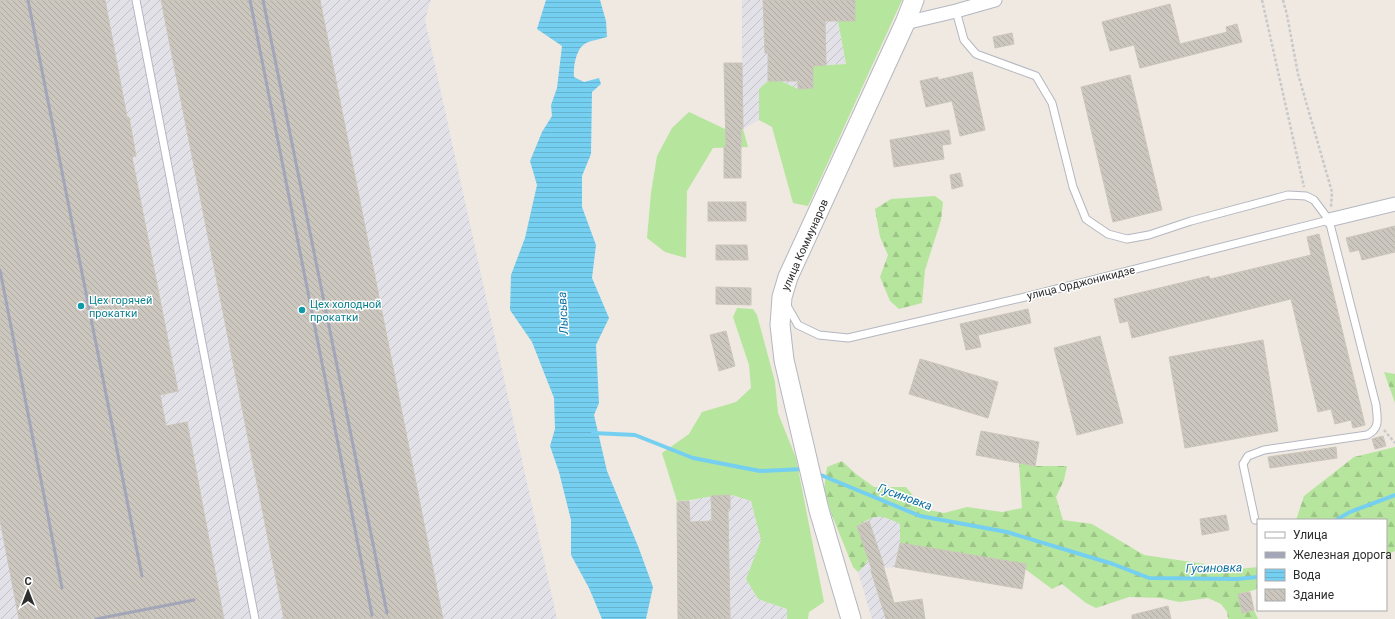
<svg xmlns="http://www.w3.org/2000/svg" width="1395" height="619" font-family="Roboto,sans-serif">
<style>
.industrial{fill:url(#industrial-furrows)}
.grass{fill:#b6e59e}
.forest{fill:url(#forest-firs)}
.water{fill:url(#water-rules)}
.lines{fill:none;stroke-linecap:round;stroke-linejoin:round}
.stream{stroke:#75cff0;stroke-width:4}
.building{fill:url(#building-back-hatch);stroke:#cbc5ba}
.service-casing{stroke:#b4b7c1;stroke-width:9}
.minor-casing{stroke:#b4b7c1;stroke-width:15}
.secondary-casing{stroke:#b4b7c1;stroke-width:21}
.path{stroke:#c9c9c9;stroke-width:2.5;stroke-dasharray:3 2;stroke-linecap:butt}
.service{stroke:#fff;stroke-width:7}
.minor{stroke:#fff;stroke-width:13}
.secondary{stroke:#fff;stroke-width:19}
.rail{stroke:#a3a6b8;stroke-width:3}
.culture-dot{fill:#0f9aa8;stroke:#fff;stroke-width:1.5}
.labels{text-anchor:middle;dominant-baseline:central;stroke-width:3;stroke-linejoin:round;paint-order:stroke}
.street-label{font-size:11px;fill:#2e2e2e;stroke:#fff}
.culture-label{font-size:11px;fill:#0d838f;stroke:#fff;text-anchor:start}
.water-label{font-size:12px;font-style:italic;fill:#0d6fa3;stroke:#fff}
</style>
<defs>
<pattern id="industrial-furrows" width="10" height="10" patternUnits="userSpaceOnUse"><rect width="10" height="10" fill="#e3e1e8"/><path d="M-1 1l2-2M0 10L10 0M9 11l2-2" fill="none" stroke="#c3c1c7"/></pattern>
<pattern id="forest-firs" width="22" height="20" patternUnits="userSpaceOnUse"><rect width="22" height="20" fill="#b6e59e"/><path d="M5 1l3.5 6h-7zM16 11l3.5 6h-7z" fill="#9dc588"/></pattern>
<pattern id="water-rules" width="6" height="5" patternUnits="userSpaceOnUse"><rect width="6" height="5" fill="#75cff0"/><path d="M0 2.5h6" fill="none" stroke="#66b2ce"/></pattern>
<pattern id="building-back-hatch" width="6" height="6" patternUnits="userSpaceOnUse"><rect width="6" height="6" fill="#cbc7bf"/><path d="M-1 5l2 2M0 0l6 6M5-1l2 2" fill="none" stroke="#afaba4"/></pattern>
</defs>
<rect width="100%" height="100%" fill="#efe9e1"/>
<g class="industrial">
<polygon points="0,0 431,0 425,20 557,619 0,619"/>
<polygon points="742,0 855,0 855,21 838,21 846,64 813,66 813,88 798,89 781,81 759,89 759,120 743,129 725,129 724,63 742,63"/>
<polygon points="730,495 751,501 761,540 746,579 758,599 787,609 787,619 678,619 677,502 689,501 711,496"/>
<polygon points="884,516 901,524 900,543 895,567 884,568 894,603 897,619 872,619 858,572 865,565 857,526 872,517"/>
</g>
<g class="grass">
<polygon points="855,0 902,0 808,206 793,203 772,127 759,120 759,89 768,81 781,81 798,89 813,88 813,66 846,64 838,21 855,21"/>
<polygon points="689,112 725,129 743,129 748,147 713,148 687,191 686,258 665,252 647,238 651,193 657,156 672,128"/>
<path d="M737,308L753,309L757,315L775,382L778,413L796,458L824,602L809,612L808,619H787V609L758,599L746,579L761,540L751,501C744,499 737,496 730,495C712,494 694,501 677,501L662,453L689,434L702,412L736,402L751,388L749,365L733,317Z"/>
</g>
<g class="forest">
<polygon points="935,196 943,202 941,220 925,270 922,303 899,309 890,301 880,277 888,255 880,237 875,209 891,199"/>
<polygon points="1384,372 1395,374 1395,403"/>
<polygon points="1395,447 1395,551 1386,555 1386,520 1296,520 1304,496 1354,457"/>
<path d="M842,461L856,474L874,487H906L924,509L944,513L967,507L1002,512L1022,508L1019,463L1035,466H1067L1064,480L1056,497L1063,520L1092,524L1144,555L1239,569L1258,567V589L1239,594L1242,612L1254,610L1258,619H1228L1227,612L1221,604L1208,598L1179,602L1161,598L1129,597L1096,608L1086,603L1062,584L1052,589L1025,569L1026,564L900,543V524C879,514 877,514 857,526L868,559L865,565L858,572L853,567L831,513L824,489L827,467Z"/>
</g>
<path class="water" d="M546,0H600L606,21L607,37C601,39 593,40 586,43C576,48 573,67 574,77L584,82L599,78L601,84L592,92L591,154L582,176V207L596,245L592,278L609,318L596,345L599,403L594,415L607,471L638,546L653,587L646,619H602L589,588L571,555V520L559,472L550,446L555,429L554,398L532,342L510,310L511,275L525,238L537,185L530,161L542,132L552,116L551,105L557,88L562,46L537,29Z"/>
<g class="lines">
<g class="stream">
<polyline points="593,433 635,435 693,458 760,471 804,469"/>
<polyline points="816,473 920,516 1007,532 1113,564 1149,578 1237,579 1258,577"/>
<polyline points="1336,520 1350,512 1395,495"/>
</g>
</g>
<g class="building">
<polygon points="0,0 105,0 127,117 129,117 136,156 132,157 178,391 160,395 166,426 187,422 224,619 19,619 0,520"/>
<polygon points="161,0 320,0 443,619 284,619"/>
<polygon points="763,0 855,0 855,21 825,21 826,65 813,66 813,88 798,89 798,81 768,81 768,53 765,53"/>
<polygon points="1170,4 1180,44 1227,32 1226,27 1237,24 1242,42 1140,68 1134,45 1110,51 1102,22"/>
<polygon points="1012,33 1014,44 995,48 993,37"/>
<polygon points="724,63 742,63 743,129 741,129 741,178 724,178 724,147 726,147"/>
<polygon points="972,72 985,130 960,136 952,101 926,107 920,81 938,77 938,80"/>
<polygon points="1130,75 1162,210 1113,222 1081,87"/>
<polygon points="949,130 951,144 942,145 944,159 894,167 890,140"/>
<polygon points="960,173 963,186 952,189 950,175"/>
<rect x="708" y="202" width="38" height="19"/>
<polygon points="1395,226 1395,252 1362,260 1359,250 1350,252 1346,238"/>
<polygon points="1319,234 1365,425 1353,428 1351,420 1335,424 1331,409 1318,412 1291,299 1132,338 1128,321 1120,323 1114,299 1209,276 1210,279 1311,255 1307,237"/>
<polygon points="716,245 747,245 748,260 716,260"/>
<polygon points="716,287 751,288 751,305 716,304"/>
<polygon points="1028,309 1031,323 978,335 981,347 966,350 960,324"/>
<polygon points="726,331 735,366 719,371 710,335"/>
<polygon points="1100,336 1123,423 1077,435 1054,348"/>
<polygon points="1263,340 1278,431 1185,448 1169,357"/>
<polygon points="920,359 998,382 988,418 909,394"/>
<polygon points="981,431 1039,442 1035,466 976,455"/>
<polygon points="1383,436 1386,446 1375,449 1372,439"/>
<polygon points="1336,447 1337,458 1270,468 1268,457"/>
<polygon points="730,495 730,509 728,509 730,619 678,619 677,502 689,501 690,522 712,521 711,496"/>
<polygon points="1226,515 1229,530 1202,535 1200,519"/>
<polygon points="869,521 884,566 883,565 894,603 922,599 925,619 886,619 871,571 872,570 857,526"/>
<polygon points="900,543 1026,564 1022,589 895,567"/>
<polygon points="1250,592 1254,610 1242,613 1238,594"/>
<polygon points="1168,606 1171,619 1132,619 1132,615"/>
</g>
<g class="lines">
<g class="service-casing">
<g id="service">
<polyline points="136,0 255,619"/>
<path d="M956,11L964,40L976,54L1036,76L1052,103L1073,187L1086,219L1108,234L1127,239L1149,235L1191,221L1288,195L1306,196L1314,200L1329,220L1376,405C1377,418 1381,428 1367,435L1264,450L1248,456L1243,464L1255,520"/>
<polyline points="786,304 798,325 819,335 848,338 1025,297 1329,220"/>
</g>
</g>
<g class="minor-casing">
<g id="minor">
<polyline points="905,23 956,11 995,0"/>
<polyline points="1329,220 1395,204"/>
</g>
</g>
<g class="secondary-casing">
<polyline id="secondary" points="851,619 819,510 784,360 780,325 782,297 788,277 905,23 914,0"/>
</g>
<g class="path">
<polyline points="1262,0 1304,187"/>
<polyline points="1283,0 1287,15 1298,74 1332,192 1331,207"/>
<polyline points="1384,430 1395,443"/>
</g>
<use href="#service" class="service"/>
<use href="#minor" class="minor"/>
<use href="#secondary" class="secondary"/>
<g class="rail">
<polyline points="28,0 142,576"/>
<polyline points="250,0 372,615"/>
<polyline points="263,0 387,613"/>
<polyline points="0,270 62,588"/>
<polyline points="96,619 194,600"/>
</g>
</g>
<g class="culture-dot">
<circle cx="81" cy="306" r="4"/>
<circle cx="302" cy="310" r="4"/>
</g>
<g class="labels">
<g class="street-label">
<text transform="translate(805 245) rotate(-66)">улица Коммунаров</text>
<text transform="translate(1081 283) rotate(-14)">улица Орджоникидзе</text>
</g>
<g class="culture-label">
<text x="89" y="300">Цех горячей<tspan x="89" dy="13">прокатки</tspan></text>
<text x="310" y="304">Цех холодной<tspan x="310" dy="13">прокатки</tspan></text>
</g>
<g class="water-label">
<text transform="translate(563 313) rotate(-93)">Лысьва</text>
<text transform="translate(905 497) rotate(20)">Гусиновка</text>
<text transform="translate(1214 568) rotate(-1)">Гусиновка</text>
</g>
</g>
<rect x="1257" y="519" width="130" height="92" fill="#ffffff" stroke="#ababab"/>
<rect x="1265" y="532" width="20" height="6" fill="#ffffff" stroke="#ababab"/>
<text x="1293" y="539" font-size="12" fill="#2e2e2e">Улица</text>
<rect x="1265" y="552" width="20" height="6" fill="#a3a6b8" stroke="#ababab"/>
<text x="1293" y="559" font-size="12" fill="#2e2e2e">Железная дорога</text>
<rect x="1265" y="569" width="20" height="12" fill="url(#water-rules)" stroke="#ababab"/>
<text x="1293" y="579" font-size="12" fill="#2e2e2e">Вода</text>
<rect x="1265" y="589" width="20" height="12" fill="url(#building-back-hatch)" stroke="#ababab"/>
<text x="1293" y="599" font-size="12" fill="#2e2e2e">Здание</text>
<g transform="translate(28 591)" stroke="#ffffff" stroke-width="3" paint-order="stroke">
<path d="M0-3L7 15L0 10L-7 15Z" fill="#2e2e2e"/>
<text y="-6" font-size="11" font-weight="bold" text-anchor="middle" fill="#2e2e2e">С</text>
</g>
</svg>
